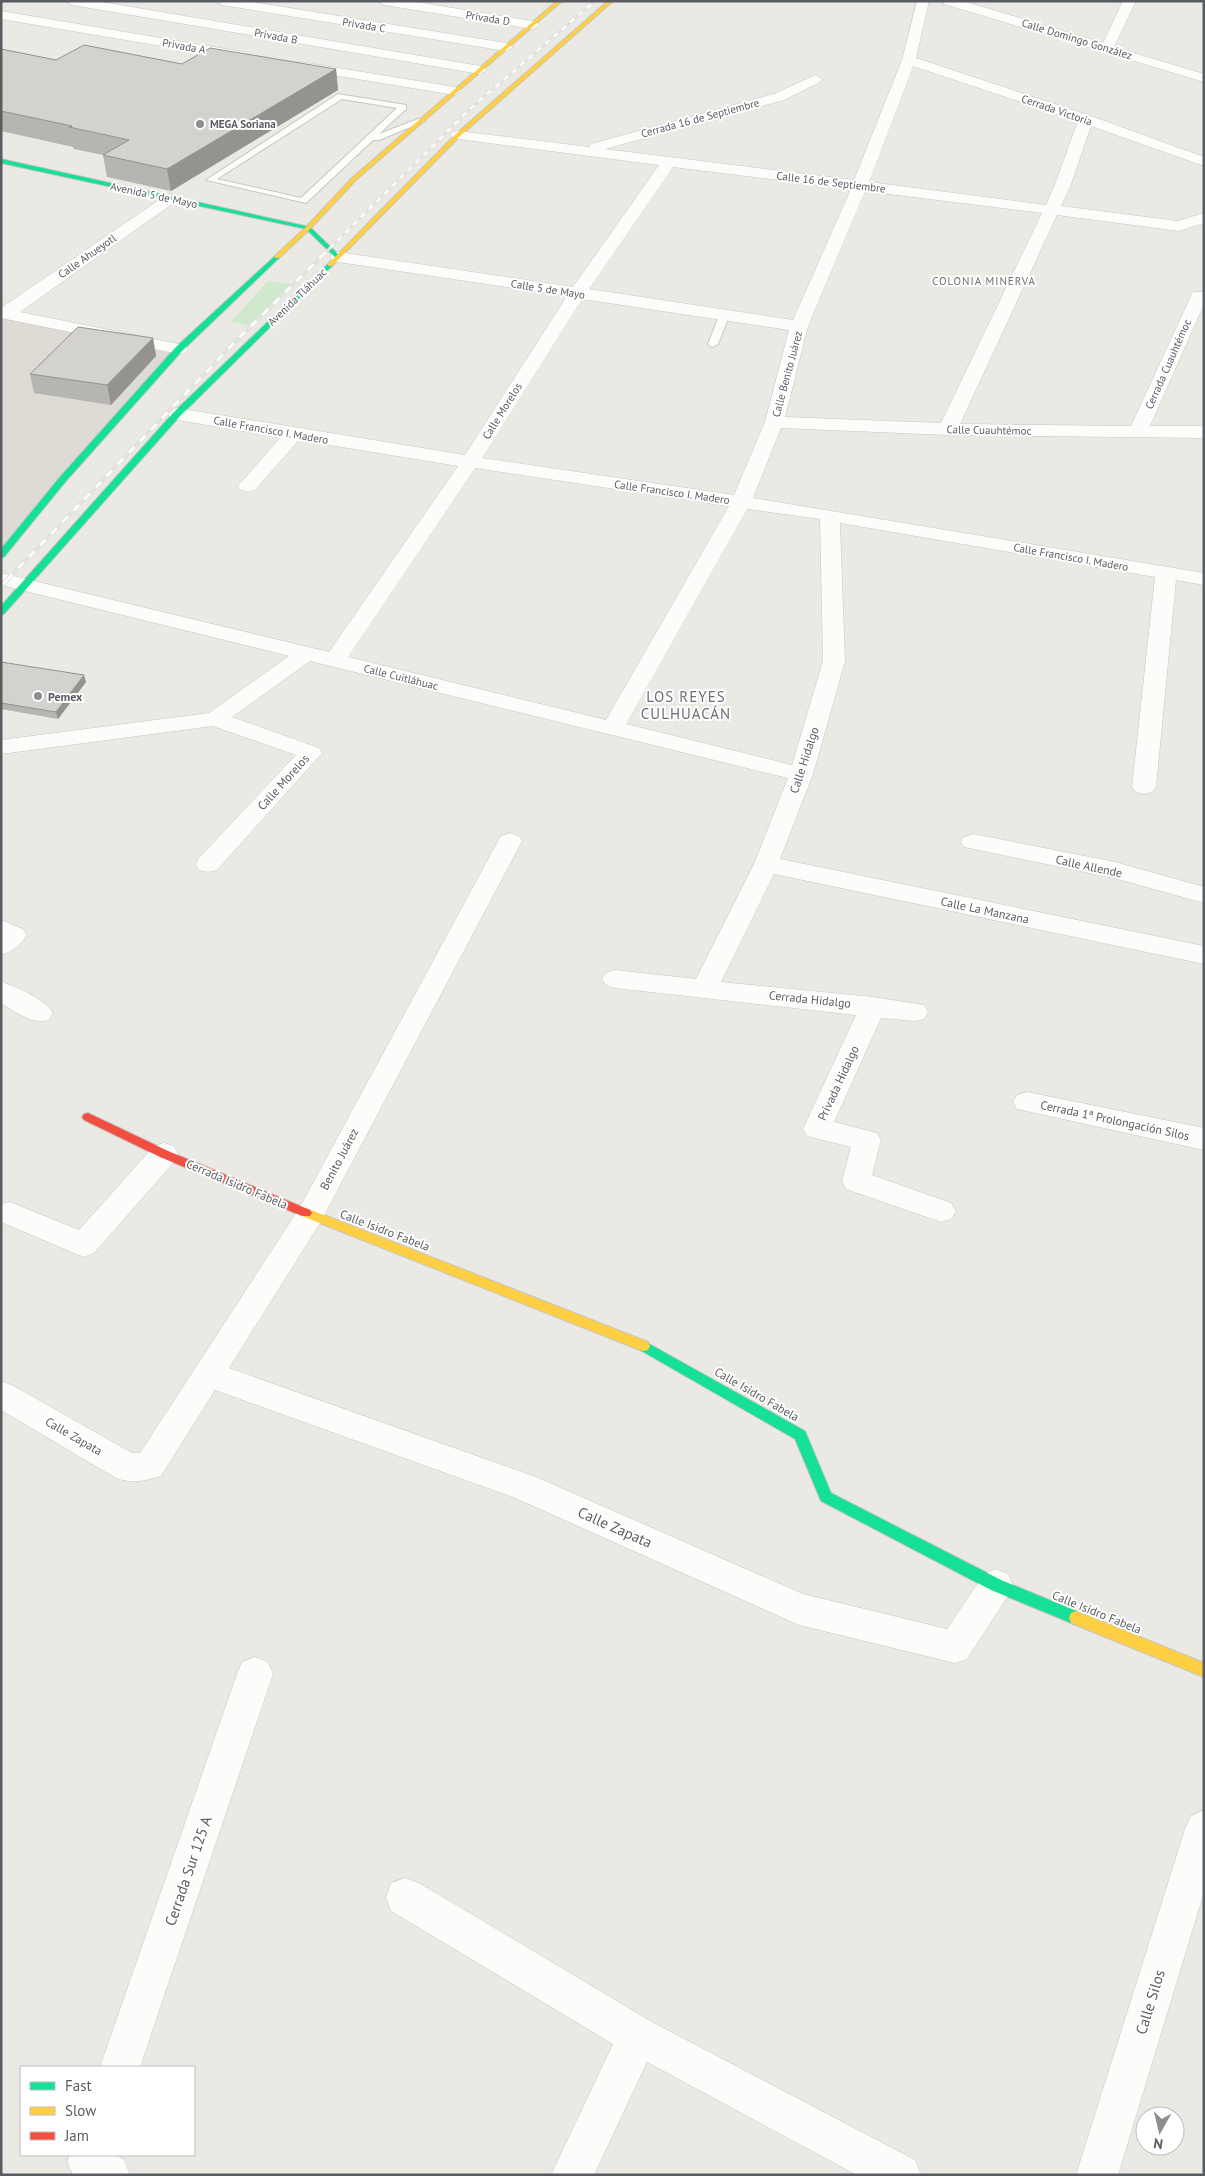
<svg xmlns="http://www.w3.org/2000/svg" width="1205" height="2176" font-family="'PT Sans',sans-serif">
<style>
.education{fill:#dddbd3}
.green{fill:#d0e8cc}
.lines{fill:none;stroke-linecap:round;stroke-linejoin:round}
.lane-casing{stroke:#c6c6c4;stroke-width:2}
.street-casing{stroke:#c6c6c4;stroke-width:1}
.fast-casing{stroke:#c6c7c5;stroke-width:2}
.slow-casing{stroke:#c6c7c5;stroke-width:2}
.jam-casing{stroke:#c6c7c5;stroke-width:2}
.lane{fill:#fcfcfb;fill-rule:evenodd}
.street{fill:#fcfcfb;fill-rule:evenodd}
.fast{fill:#16e098;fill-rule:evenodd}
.slow{fill:#ffcf43;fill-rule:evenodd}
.jam{fill:#f24e42;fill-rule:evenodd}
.rail-far2-casing{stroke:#e2e2e1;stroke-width:3}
.rail-far1-casing{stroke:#e2e2e1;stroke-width:4}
.rail-casing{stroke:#e2e2e1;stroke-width:5}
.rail-far2{stroke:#fff;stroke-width:2;stroke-dasharray:5.5;stroke-linecap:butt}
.rail-far1{stroke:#fff;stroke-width:2.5;stroke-dasharray:8;stroke-linecap:butt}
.rail{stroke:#fff;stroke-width:3;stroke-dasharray:9;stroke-linecap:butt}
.wall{fill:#b5b5b1}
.shaded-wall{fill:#949390}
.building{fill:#d3d2ce;stroke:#949390}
.poi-dot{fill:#8c8e8f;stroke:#fff;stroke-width:2}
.labels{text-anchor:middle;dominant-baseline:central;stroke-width:4;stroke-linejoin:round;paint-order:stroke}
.far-street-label{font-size:11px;fill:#595d62;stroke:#fff}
.far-poi-label{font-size:11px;font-weight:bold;fill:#595d62;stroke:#fff;text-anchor:start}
.far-neighbourhood-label{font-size:11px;letter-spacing:1px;fill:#6a6f74;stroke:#fff}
.poi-label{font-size:12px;font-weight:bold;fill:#595d62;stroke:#fff;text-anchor:start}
.street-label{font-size:12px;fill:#595d62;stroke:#fff}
.quarter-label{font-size:15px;letter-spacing:1px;fill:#6a6f74;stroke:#fff}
.near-street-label{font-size:15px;fill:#595d62;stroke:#fff}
</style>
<rect width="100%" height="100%" fill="#eae9e3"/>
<polygon class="education" points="1,313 179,349 1,556"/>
<polygon class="green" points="268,281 295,285 253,326 231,322"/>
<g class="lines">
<g class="lane-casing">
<g id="lane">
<path d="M338,94L406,105V109L379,134L418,119L425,121L379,140H373L306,203L206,180ZM342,99L397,108L301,198L217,179Z"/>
<polygon points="724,313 729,316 718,344 713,347 710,346 708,344 719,316"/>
</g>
</g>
<g class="street-casing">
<g id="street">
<polygon points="66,1 96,1 480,66 487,70 480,74 72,5"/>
<polygon points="216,1 247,1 506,43 513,47 506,51 222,5"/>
<polygon points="378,1 410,1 533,21 540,25 533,29 384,5"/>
<path d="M917,1H929L916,58L1091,116L1204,157V166L1091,126L1070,187L1061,206L1178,221L1204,213V223L1179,231L1057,215L960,424L1131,426L1191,296L1193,292H1204V304L1150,426H1204V438L948,435L781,428L753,498L1204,573V585L1176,580L1156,787L1152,792L1144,794L1136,792L1132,787L1155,577L840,523L845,661L813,774L780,859L1204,946V964L774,874L721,982L873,997L924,1005L928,1012L924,1019L915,1021L881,1018L834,1122L877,1133L881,1140L872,1175L951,1203L956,1211L951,1219L941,1222L846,1189L842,1181L851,1147L807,1136L803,1129L856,1015L615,988L606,985L602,979L606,973L615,970L696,979L754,864L788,778L310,661L232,717L319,748L322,753L217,870L208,872L199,870L196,864L199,858L296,755L213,726L1,754V740L209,713L289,656L1,585V573L329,652L458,466L299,440L255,490L248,492L241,490L238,486L281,437L177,420L170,418L168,414L170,410L177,408L465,455L567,296L338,262L332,260L330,257L332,254L338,252L573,287L659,165L458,139L453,138L451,135L453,132L458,131L589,147L591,144L774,94L815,75L822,79L820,82L784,100L605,149L854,180L902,60ZM913,66L1078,121L1054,187L1046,205L869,182ZM673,167L851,189L793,320L589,289ZM865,191L1042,213L941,423L785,417L808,326ZM582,299L789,330L765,422L734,495L482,458ZM475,468L729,506L606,720L348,657ZM747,509L820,519L823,661L792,765L626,724Z"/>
<polygon points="943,1 963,1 1103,43 1123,1 1136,1 1114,47 1204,74 1204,82 944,4"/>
<polygon points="1,11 244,52 251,56 244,60 1,19"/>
<polygon points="301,62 455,87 462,91 455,95 296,69 294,66"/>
<polygon points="170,194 175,196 178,199 175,202 20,312 179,344 185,345 188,349 185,353 179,354 1,318 1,308 165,196"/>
<path d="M510,833L519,836L522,841L320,1223L229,1368L536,1477L803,1594L947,1629L984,1574L996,1569L1008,1574L1013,1585L1008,1596L967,1659L955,1663L799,1625L513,1497L215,1390L161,1476C145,1481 132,1484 116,1478L1,1410V1381L12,1385L132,1453H140L300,1207L498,841L501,836Z"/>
<polygon points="973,834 1115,862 1204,887 1204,903 1114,878 964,847 961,842 964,837"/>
<path d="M1,920L23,929L27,935C21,945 12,952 1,955Z"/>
<path d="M1,982C16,986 46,1000 53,1013L49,1020C32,1025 16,1012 1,1003Z"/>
<polygon points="1027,1092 1204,1128 1204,1150 1017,1109 1013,1102 1017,1095"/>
<polygon points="164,1143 174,1146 178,1154 174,1162 94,1253 84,1257 74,1253 1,1222 1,1204 10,1202 79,1230 154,1146"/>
<polygon points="255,1657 268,1662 273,1674 140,2067 100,2067 237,1674 242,1662"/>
<polygon points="1204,1810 1204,1892 1118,2175 1076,2175 1185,1829 1191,1816"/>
<polygon points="405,1878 419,1883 652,2022 915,2160 921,2175 857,2175 647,2062 594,2175 551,2175 613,2044 391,1911 386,1897 391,1883"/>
<polygon points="70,2155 116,2155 124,2160 130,2175 73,2175 67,2161"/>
</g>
</g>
<g class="fast-casing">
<g id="fast">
<polygon points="1,159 310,227 341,257 336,258 306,229 1,163"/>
<polygon points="275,256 280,257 182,351 66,481 4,557 1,557 1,549 60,477 176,347"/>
<polygon points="328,264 333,265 180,416 4,614 1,615 1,606 174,412"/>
<polygon points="644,1341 805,1431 831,1493 1001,1580 1081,1613 1083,1618 1081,1623 1076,1625 991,1590 821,1501 795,1439 640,1350 638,1346 640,1342"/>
</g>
</g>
<g class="slow-casing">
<g id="slow">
<polygon points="557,1 562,1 356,180 310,229 279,258 275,258 275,256 306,227 352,178"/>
<polygon points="608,1 613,1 460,136 332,266 328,266 328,264 456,134"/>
<polygon points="306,1208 648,1342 650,1346 648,1350 644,1351 640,1350 302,1216 300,1213 302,1210"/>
<polygon points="1076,1611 1204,1663 1204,1677 1071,1623 1069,1618 1071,1613"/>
</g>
</g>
<g class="jam-casing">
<polygon id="jam" points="88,1113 168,1151 310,1210 312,1213 310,1216 302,1216 160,1157 84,1120 82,1117 84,1114"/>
</g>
<use href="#lane" class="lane"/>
<use href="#street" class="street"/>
<use href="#fast" class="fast"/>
<use href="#slow" class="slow"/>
<use href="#jam" class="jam"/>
<g class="rail-far2-casing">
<polyline id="rail-far2" points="322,256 470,109 595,1"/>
</g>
<g class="rail-far1-casing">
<polyline id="rail-far1" points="7,580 237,340 323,255"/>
</g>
<g class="rail-casing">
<polyline id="rail" points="1,586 8,579"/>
</g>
<use href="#rail-far2" class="rail-far2"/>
<use href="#rail-far1" class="rail-far1"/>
<use href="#rail" class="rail"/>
</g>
<g class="wall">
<polygon points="1,49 56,60 336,69 338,90 171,191 107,177 103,155 74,149 73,147 1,131"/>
<polygon points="153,338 156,356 111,405 34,393 30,374"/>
<polygon points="1,662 86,682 58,719 1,709"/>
</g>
<g class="shaded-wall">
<polygon points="336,69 338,90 171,191 167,169"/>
<polygon points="153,338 156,356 111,405 107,385"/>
<polygon points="84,675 86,682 58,719 56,712"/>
</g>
<g class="building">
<polygon points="84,45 182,64 210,48 336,69 167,169 103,155 129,140 69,127 72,126 1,111 1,49 56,60"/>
<polygon points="78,327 153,338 107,385 30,374"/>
<polygon points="1,662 84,675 56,712 1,703"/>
</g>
<g class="poi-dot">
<circle cx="200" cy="124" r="5"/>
<circle cx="38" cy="696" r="5"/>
</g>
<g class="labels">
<g class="far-street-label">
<text transform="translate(488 18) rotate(9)">Privada D</text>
<text transform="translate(364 25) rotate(9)">Privada C</text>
<text transform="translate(276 36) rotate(10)">Privada B</text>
<text transform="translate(1077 39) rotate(17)">Calle Domingo González</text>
<text transform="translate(184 46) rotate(10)">Privada A</text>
<text transform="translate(1057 110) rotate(19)">Cerrada Victoria</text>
<text transform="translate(700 118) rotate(-15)">Cerrada 16 de Septiembre</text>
<text transform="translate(831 182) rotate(7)">Calle 16 de Septiembre</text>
<text transform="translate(154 195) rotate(12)">Avenida 5 de Mayo</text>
<text transform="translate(87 256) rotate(-35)">Calle Ahueyotl</text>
<text transform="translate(548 289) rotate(9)">Calle 5 de Mayo</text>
<text transform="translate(297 297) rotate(-44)">Avenida Tláhuac</text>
<text transform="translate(1168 364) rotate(-66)">Cerrada Cuauhtémoc</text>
<text transform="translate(787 374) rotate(-75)">Calle Benito Juárez</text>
<text transform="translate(502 411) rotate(-58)">Calle Morelos</text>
<text transform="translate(271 430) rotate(10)">Calle Francisco I. Madero</text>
<text transform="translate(989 430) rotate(1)">Calle Cuauhtémoc</text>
<text transform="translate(672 492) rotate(8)">Calle Francisco I. Madero</text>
<text transform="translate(1071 557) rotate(10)">Calle Francisco I. Madero</text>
<text transform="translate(401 677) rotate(14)">Calle Cuitláhuac</text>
</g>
<g class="far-poi-label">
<text x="210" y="124">MEGA Soriana</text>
</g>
<g class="far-neighbourhood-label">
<text x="984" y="281">COLONIA MINERVA</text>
</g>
<g class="poi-label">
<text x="48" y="696">Pemex</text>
</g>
<g class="street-label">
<text transform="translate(804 760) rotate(-72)">Calle Hidalgo</text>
<text transform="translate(283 782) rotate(-48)">Calle Morelos</text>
<text transform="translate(1089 866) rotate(12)">Calle Allende</text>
<text transform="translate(985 910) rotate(12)">Calle La Manzana</text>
<text transform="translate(810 999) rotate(6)">Cerrada Hidalgo</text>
<text transform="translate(838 1083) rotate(-65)">Privada Hidalgo</text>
<text transform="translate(1115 1120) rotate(12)">Cerrada 1ª Prolongación Silos</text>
<text transform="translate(339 1159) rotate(-62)">Benito Juárez</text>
<text transform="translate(237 1184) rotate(23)">Cerrada Isidro Fabela</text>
<text transform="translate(385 1230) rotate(21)">Calle Isidro Fabela</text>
<text transform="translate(757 1394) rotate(30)">Calle Isidro Fabela</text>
<text transform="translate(74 1436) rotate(30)">Calle Zapata</text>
<text transform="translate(1097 1612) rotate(22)">Calle Isidro Fabela</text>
</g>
<g class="quarter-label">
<text x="686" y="696">LOS REYES<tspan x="686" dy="17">CULHUACÁN</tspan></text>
</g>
<g class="near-street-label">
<text transform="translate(615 1527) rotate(24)">Calle Zapata</text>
<text transform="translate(188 1871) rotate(-71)">Cerrada Sur 125 A</text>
<text transform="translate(1150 2002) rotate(-73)">Calle Silos</text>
</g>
</g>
<rect width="1205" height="2176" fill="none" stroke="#595d62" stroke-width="5"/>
<rect x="20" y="2066" width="175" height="90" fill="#ffffff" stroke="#bdbec0"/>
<rect x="30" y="2082" width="25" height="8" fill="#16e098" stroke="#bdbec0"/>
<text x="65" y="2091" font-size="15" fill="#595d62">Fast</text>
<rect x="30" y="2107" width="25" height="8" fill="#ffcf43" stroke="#bdbec0"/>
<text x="65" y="2116" font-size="15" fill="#595d62">Slow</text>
<rect x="30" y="2132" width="25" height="8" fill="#f24e42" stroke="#bdbec0"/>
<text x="65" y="2141" font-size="15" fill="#595d62">Jam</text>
<g transform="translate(1160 2131) rotate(188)"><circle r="24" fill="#ffffff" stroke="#bdbec0"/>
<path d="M0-4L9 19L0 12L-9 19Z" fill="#8c8e8f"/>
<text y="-8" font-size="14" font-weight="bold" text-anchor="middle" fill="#595d62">N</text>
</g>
</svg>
